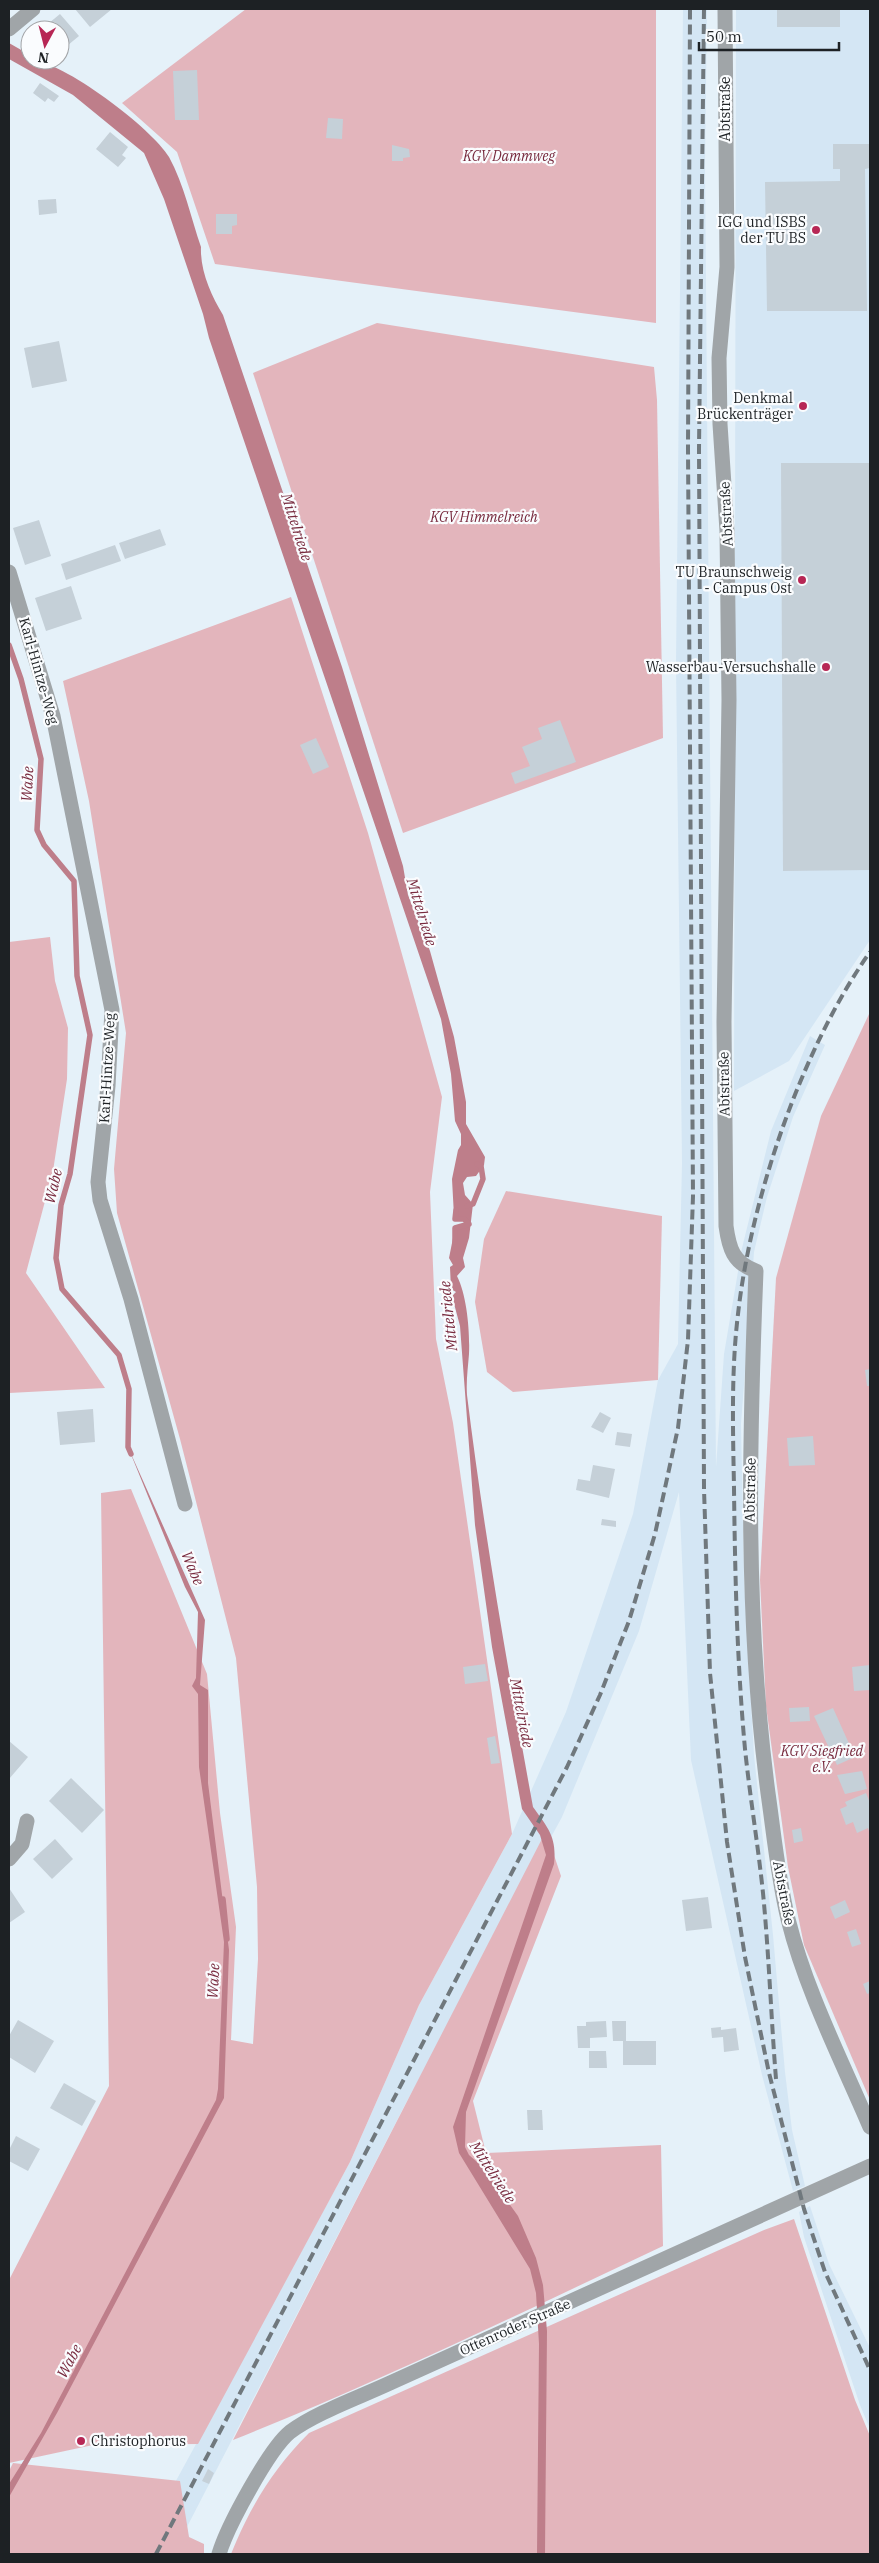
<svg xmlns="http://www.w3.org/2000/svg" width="879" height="2563" font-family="'IBM Plex Serif',serif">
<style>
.built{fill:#d4e6f4}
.green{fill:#e3b5bc}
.water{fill:#be7e8a}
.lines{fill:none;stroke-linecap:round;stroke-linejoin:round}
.stream{stroke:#be7e8a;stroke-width:5.5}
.building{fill:#c5d0d8}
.street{stroke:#a0a5a8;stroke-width:15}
.rail{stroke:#70787d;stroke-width:4;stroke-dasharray:10 5;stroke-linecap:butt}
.poi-dot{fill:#b72755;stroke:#fafcfe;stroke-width:2}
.labels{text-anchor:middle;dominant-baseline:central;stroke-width:4.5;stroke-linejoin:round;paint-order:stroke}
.street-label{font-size:14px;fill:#1d2124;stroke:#fafcfe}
.park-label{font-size:14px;font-style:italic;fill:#77293d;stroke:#fafcfe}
.poi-label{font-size:14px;fill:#1d2124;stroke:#fafcfe;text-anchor:end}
.water-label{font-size:15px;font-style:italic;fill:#782a3e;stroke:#fafcfe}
</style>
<rect width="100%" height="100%" fill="#e5f1f9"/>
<g class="built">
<polygon points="683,9 707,9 705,165 716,1467 724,1354 742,1248 771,1131 810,1036 825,1045 793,1117 767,1197 754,1252 741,1424 744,1579 754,1755 773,1935 785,2072 792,2130 805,2186 793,2191 762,2075 691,1760 679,1492 639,1631 562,1817 406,2103 173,2554 136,2554 350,2162 419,2005 512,1834 566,1712 633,1514 658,1380 678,1344 682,1163 676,664"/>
<polygon points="736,9 870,9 870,940 789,1061 734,1091"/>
<polygon points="810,2206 829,2264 870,2348 870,2429 860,2405 804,2237 799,2212"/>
</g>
<g class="green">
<polygon points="246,9 656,9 656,323 215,264 177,152 122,103"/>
<polygon points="377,323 654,367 657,400 663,738 403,833 253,373"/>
<polygon points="291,597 368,833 442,1097 430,1192 436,1339 453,1423 512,1834 419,2005 350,2162 198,2444 93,2445 9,2463 9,2280 109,2086 101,1493 131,1489 207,1674 220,1813 236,1927 231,2040 253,2044 258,1959 257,1887 236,1658 180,1439 117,1213 114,1169 126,1033 89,801 63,681"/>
<polygon points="50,937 55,981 68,1028 67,1079 53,1171 26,1273 105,1388 9,1393 9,942"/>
<polygon points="870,1012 870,2100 804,1945 788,1867 766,1706 760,1580 776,1278 821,1116"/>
<polygon points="506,1191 662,1216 658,1380 513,1392 487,1372 475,1302 484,1239"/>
<path d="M546,1831L561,1876L473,2101L486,2153L661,2145L663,2246C521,2313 379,2382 233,2440Z"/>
<path d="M794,2219L855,2400L870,2436V2554H231C250,2507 273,2469 309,2433L764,2230Z"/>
<polygon points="13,2463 180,2481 189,2537 204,2544 204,2554 9,2554 9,2471"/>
</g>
<g class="water">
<path d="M9,43L30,55V60C62,60 153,129 169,157C184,184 191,218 201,247C200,271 211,295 223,315L342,667L403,866L408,895L430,951L454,1037L466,1102V1124L485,1157L484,1165L476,1176L467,1177L463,1183L465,1195L473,1204L469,1238L463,1258L465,1267L457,1276C467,1296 470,1331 469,1354C468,1367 466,1381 467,1395C484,1533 508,1670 533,1807C548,1828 557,1837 554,1864L466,2112L465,2147L469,2155L484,2168L518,2216L536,2258L543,2285L547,2331L545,2554H537L539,2344L536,2293L530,2269L459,2153L453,2127L546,1855L540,1835L522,1809L492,1647L475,1525L460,1326L452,1296L456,1292L451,1289L450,1267L453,1265L449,1258L455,1228L469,1224L464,1219L458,1220L454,1216L452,1179L458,1150L461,1145V1134L455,1121L451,1074L441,1019L209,338L203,314L164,199L144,153L73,95L9,59Z"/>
<polygon points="128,1447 205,1620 200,1685 208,1690 208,1783 229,1950 224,2098 57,2413 9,2497 9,2484 41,2433 216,2100 218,2089 224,1942 199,1767 198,1694 192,1686 196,1678 198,1612 185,1587"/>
</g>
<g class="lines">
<g class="stream">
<polyline points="9,645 21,679 41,759 37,830 44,845 74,881 77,976 90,1035 70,1174 61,1205 56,1258 62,1289 119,1355 129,1389 128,1447 131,1454"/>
<polyline points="467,1206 473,1204 483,1179 481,1166 477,1164"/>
<polyline points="455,1242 455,1228 469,1224 464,1219 455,1219 456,1210"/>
<polyline points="223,1899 227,1939"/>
</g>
</g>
<g class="building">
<polygon points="75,9 112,9 90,27"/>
<rect x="777" y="9" width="63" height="18"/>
<polygon points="60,14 79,36 62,50 60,30 43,28"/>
<polygon points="197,70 199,120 175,120 173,71"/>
<polygon points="40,83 59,96 54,102 48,98 45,102 33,93"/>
<polygon points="328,118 343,119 342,139 326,138"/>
<polygon points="110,132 128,147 122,155 126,158 118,167 96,149"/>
<polygon points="833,144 870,144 870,168 865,169 867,311 767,311 765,182 840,181 840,169 833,169"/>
<polygon points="392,145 409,149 410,157 403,158 403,161 392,161"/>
<polygon points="56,199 57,213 39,215 38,200"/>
<polygon points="216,214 237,214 237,225 232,226 232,234 216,234"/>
<polygon points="59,341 67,381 32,388 24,348"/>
<polygon points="781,463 870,463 870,870 783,871"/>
<polygon points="39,520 51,556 25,565 13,528"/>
<polygon points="160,529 166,545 125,559 119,543"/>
<polygon points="115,545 121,561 66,580 61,564"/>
<polygon points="71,586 82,619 46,631 35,598"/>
<polygon points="560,720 576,762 515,784 511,773 530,766 522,747 542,739 538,728"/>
<polygon points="316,738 329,767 313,774 300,745"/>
<polygon points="870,1369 870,1386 867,1386 865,1370"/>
<polygon points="93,1409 95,1442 60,1445 57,1412"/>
<polygon points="600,1412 611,1418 603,1433 591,1427"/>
<polygon points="617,1432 632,1434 630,1447 615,1445"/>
<polygon points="813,1436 815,1465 789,1466 787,1438"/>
<polygon points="593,1465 615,1469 609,1498 576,1490 578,1479 590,1481"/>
<polygon points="602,1519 616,1521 616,1527 601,1525"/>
<polygon points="485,1664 488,1681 465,1684 463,1667"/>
<polygon points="870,1665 870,1690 854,1691 852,1667"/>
<polygon points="809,1707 810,1721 790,1722 789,1708"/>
<polygon points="833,1708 855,1757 837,1765 814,1716"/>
<polygon points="495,1736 500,1763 491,1764 487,1738"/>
<polygon points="9,1741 28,1757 9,1779"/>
<polygon points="862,1771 867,1789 845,1794 837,1775"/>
<polygon points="71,1778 104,1810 82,1833 49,1801"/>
<polygon points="866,1793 870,1803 870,1834 868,1828 857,1833 853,1822 846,1825 840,1809 847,1806 845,1802"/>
<polygon points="801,1828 803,1841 794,1843 792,1830"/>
<polygon points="55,1839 73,1859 52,1879 33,1859"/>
<polygon points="9,1888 25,1912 9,1923"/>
<polygon points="708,1897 712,1928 686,1931 682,1900"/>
<polygon points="845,1900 850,1912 835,1919 830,1907"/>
<polygon points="856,1929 861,1944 852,1947 847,1932"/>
<polygon points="870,1981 870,1993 867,1994 863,1984"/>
<polygon points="18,2020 54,2041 35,2073 9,2057 9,2036"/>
<polygon points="606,2021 607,2037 590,2038 590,2048 578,2048 577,2026 586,2026 586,2022"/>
<polygon points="612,2021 626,2021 626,2041 656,2041 656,2065 623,2065 623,2041 613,2041"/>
<polygon points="721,2027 721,2030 736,2028 739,2050 724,2052 723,2037 712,2038 711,2028"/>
<polygon points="589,2051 606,2051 607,2068 589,2068"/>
<polygon points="64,2083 96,2101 82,2126 50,2108"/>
<polygon points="527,2110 542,2110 543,2130 528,2130"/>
<polygon points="16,2136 40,2149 28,2171 9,2161 9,2150"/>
<polygon points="208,2469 214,2473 209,2484 202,2481"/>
</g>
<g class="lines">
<g class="street">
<path d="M725,9L727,267L719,358L720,424L727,531L729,700L724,1022L726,1226C729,1248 733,1263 756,1271C749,1446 745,1619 768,1793C774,1835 778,1878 788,1919C806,1991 841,2059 870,2127"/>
<polyline points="9,29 33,9"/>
<polyline points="9,572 53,716 112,1010 108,1086 98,1182 100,1200 131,1299 185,1504"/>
<polyline points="9,1859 22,1844 27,1821"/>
<path d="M219,2554C227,2527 269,2449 290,2432C315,2413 360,2397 390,2383L870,2166"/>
</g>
<g class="rail">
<polyline points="704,9 699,449 704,1489 710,1673 727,1842 745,1957 769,2073 804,2209 825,2272 870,2370"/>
<path d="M776,2079C771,2017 769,1955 763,1893C758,1845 750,1797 745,1749C737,1662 735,1575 734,1488C733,1431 731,1372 738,1314C751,1198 802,1048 870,952"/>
<polyline points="156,2554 567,1767 600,1695 629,1621 655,1534 678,1428 688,1340 693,1196 688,449 690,9"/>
</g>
</g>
<g class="poi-dot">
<circle cx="816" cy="230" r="5"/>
<circle cx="803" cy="406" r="5"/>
<circle cx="802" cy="580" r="5"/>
<circle cx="826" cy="667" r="5"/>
<circle cx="81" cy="2441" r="5"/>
</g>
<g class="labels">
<g class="street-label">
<text transform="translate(725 109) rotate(-90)">Abtstraße</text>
<text transform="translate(726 514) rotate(-93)">Abtstraße</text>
<text transform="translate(39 671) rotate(74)">Karl-Hintze-Weg</text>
<text transform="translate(107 1068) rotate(-87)">Karl-Hintze-Weg</text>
<text transform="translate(724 1084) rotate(-91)">Abtstraße</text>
<text transform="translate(750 1490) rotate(-89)">Abtstraße</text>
<text transform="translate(784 1893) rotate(79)">Abtstraße</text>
<text transform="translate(515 2327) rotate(-24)">Ottenroder Straße</text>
</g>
<g class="park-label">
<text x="509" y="156">KGV Dammweg</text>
<text x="484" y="517">KGV Himmelreich</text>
<text x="822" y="1751">KGV Siegfried<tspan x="822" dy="16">e.V.</tspan></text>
</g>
<g class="poi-label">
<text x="806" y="222">IGG und ISBS<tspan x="806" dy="16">der TU BS</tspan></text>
<text x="793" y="398">Denkmal<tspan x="793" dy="16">Brückenträger</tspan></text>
<text x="792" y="572">TU Braunschweig<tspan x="792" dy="16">- Campus Ost</tspan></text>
<text x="816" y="667">Wasserbau-Versuchshalle</text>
<text x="91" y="2441" text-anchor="start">Christophorus</text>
</g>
<g class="water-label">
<text transform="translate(297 527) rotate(72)">Mittelriede</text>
<text transform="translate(27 784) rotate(-87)">Wabe</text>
<text transform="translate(422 912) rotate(73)">Mittelriede</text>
<text transform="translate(53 1186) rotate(-77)">Wabe</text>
<text transform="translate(448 1316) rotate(-96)">Mittelriede</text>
<text transform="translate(193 1568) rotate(67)">Wabe</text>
<text transform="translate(522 1713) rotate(79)">Mittelriede</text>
<text transform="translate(213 1981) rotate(-87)">Wabe</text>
<text transform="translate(493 2172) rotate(57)">Mittelriede</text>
<text transform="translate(69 2361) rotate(-62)">Wabe</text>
</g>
</g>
<rect width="879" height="2563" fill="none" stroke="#1d2124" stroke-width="20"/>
<g transform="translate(45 45) rotate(187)"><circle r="24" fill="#fafcfe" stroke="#a2a4a7"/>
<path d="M0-4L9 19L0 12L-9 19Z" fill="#b72755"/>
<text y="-8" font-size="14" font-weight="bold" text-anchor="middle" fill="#1d2124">N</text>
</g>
<path d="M699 42v8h140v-8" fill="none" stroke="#1d2124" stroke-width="2.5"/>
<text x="706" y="42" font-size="15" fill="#1d2124" stroke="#fafcfe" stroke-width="4" paint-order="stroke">50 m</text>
</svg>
